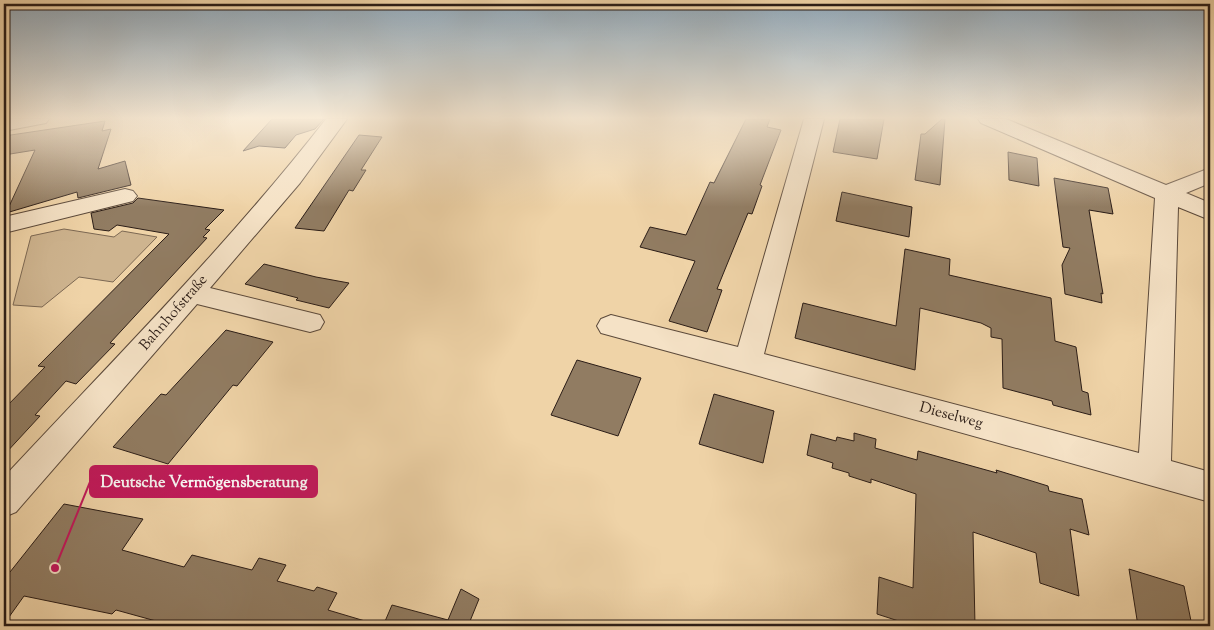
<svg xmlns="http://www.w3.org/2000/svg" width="1214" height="630" font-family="'Sorts Mill Goudy',serif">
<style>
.green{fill:#ceb48f;stroke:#7c6853}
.building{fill:#917c62;stroke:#2b1d17}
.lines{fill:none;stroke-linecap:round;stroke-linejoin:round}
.minor-casing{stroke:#5c4a3b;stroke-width:2}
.minor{fill:#f5e2c6;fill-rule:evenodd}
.labels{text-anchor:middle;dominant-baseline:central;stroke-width:4.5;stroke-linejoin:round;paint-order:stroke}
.street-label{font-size:15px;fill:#2b1d17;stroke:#f5e2c6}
.leader{fill:none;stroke:#c2185b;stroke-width:2}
.callout-dot{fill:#c2185b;stroke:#f5e2c6;stroke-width:2}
.callout{fill:#c2185b;stroke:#c2185b;stroke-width:2}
.callout-label{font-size:16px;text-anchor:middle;font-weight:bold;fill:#fff}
</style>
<rect width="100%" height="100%" fill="#efd3a7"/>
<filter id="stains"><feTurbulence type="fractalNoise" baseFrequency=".004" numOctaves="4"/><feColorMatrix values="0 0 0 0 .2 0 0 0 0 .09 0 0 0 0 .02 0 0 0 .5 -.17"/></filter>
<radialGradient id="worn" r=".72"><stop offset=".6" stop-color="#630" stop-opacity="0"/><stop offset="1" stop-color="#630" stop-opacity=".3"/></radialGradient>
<polygon class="green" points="64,229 114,237 122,231 157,237 113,282 79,277 42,307 13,305 31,236"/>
<g class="building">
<polygon points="272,119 324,119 315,129 296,135 285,148 259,146 243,151"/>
<polygon points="746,119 770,119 767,127 781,130 760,185 762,186 752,214 748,213 717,289 722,290 707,332 669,321 695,261 640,247 650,227 686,235 710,182 714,183"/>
<polygon points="840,119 884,119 877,159 833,152"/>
<polygon points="942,119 945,119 940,185 915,180 921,134 925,134"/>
<polygon points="105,121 102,131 111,129 98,169 125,161 131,185 78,198 77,192 6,213 35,150 4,155 4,136"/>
<polygon points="359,135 382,137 361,170 366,170 353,191 349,190 324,231 295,228"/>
<polygon points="1008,152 1037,158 1039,186 1009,180"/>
<polygon points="1054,178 1108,188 1113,214 1089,210 1103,294 1101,293 1102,303 1065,294 1062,265 1070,248 1063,247"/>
<polygon points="842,192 912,207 909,237 836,221"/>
<polygon points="138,198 224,210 205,229 210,230 203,237 207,238 110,343 115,344 76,384 66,381 35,415 40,416 4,455 4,409 45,367 38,366 169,234 117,225 109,231 94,229 91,213 133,203"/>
<polygon points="905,249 950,259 949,275 1051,298 1055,341 1076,347 1082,391 1088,393 1091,415 1053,405 1052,401 1003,388 1002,339 991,337 991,328 981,323 920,308 915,370 795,338 803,303 896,326"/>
<polygon points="264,264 316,277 349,283 329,308 296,300 298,298 245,284"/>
<polygon points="226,330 273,342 237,386 233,385 168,464 113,447 161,394 166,395"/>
<polygon points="577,360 641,378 618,436 551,415"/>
<polygon points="714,394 774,411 763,463 699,444"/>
<polygon points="854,433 876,439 875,448 917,460 918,451 997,473 996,470 1048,486 1049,491 1082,499 1089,535 1070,529 1079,596 1040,583 1036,553 973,532 975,626 914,626 877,614 879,577 913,588 916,494 871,479 871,483 849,476 849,473 832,468 833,463 807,455 811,434 836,441 837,437 854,441"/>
<polygon points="64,504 143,519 122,550 184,567 192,555 252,570 259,558 286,565 277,581 314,591 317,587 337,593 328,610 365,621 364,626 174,626 116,610 112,614 24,596 4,624 4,570 10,572"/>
<polygon points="1129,569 1184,586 1192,626 1138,626"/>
<polygon points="461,589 479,599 468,626 383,626 392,605 448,620"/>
</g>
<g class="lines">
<g class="minor-casing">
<g id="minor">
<polygon points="4,119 49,119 46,123 4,131"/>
<path d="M326,119H347L300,183L210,288L320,315L324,322L320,329L310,332L197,304L16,512L4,517V477C113,360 228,245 326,119Z"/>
<polygon points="804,119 824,119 764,354 1139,453 1155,198 981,123 978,119 1006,119 1166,185 1210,168 1210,183 1186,193 1210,203 1210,220 1178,207 1171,461 1210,472 1210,502 748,373 601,333 597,326 601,319 611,315 738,347"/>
<polygon points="125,189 133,191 137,196 133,201 4,233 4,217"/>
</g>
</g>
<use href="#minor" class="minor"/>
</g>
<linearGradient id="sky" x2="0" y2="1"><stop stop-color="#90a8ba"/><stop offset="0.57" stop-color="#f8ebd7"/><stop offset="1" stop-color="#f8ebd7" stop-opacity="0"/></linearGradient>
<rect width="1214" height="207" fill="url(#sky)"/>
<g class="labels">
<g class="street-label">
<text transform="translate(174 313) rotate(-49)">Bahnhofstraße</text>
<text transform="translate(951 416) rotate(15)">Dieselweg</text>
</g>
</g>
<path class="leader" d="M55 568L90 482"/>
<circle class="callout-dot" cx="55" cy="568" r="5"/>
<rect class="callout" x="90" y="466" width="227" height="31" rx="5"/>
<g class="callout-label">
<text x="204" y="487">Deutsche Vermögensberatung</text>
</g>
<rect width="1214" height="630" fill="none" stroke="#efd3a7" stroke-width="20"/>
<rect x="5" y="5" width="1204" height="620" fill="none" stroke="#2b1d17" stroke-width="2.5"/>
<rect x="10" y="10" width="1194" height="610" fill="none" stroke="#2b1d17"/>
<rect width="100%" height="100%" filter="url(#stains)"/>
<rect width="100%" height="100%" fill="url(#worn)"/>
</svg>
